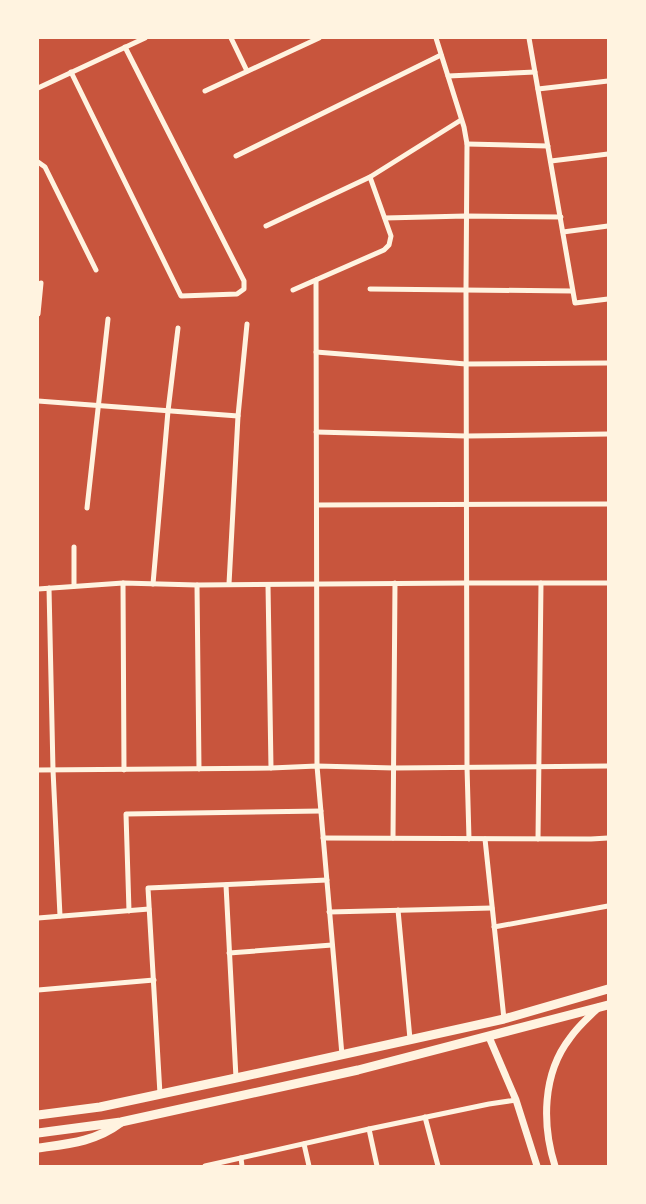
<svg xmlns="http://www.w3.org/2000/svg" width="646" height="1204" font-family="Georgia,serif">
<style>
.lines{fill:none;stroke-linecap:round;stroke-linejoin:round}
.minor{stroke:#fff3e0;stroke-width:5}
.tertiary{stroke:#fff3e0;stroke-width:7}
.primary{stroke:#fff3e0;stroke-width:9}
</style>
<rect width="100%" height="100%" fill="#c8553d"/>
<g class="lines">
<g class="minor">
<polyline points="231,38 247,71"/>
<polyline points="436,38 464,127 467,144 466,290 467,767 469,839"/>
<polyline points="529,38 575,303 608,299"/>
<polyline points="71,72 181,296 237,294 244,289 244,281 125,47"/>
<polyline points="448,76 535,72"/>
<polyline points="38,88 145,38"/>
<polyline points="538,89 608,81"/>
<polyline points="205,91 319,38"/>
<polyline points="467,144 548,146"/>
<polyline points="236,156 441,55"/>
<polyline points="551,161 608,154"/>
<polyline points="38,162 45,167 96,270"/>
<polyline points="385,218 466,216 561,217"/>
<polyline points="266,226 370,177 461,120"/>
<polyline points="563,232 608,226"/>
<polyline points="316,280 317,766 342,1055"/>
<polyline points="370,289 572,291"/>
<polyline points="293,290 384,250 389,245 391,236 370,177"/>
<polyline points="38,314 41,283"/>
<polyline points="316,352 466,364 608,363"/>
<polyline points="38,401 238,416"/>
<polyline points="316,432 466,436 608,434"/>
<polyline points="317,505 608,504"/>
<polyline points="87,508 108,319"/>
<polyline points="123,583 124,770"/>
<polyline points="153,584 168,411 178,328"/>
<polyline points="229,584 238,416 247,324"/>
<polyline points="197,585 199,769"/>
<polyline points="268,585 271,768"/>
<polyline points="74,586 74,547"/>
<polyline points="49,588 53,770 60,916"/>
<polyline points="38,589 123,583 197,585 468,583 608,583"/>
<polyline points="38,770 271,768 317,766 394,768 608,766"/>
<polyline points="323,838 591,839 608,838"/>
<polyline points="393,838 395,583"/>
<polyline points="485,839 504,1019"/>
<polyline points="538,839 541,583"/>
<polyline points="226,885 236,1078"/>
<polyline points="398,910 410,1039"/>
<polyline points="129,911 126,814 321,811"/>
<polyline points="329,912 492,908"/>
<polyline points="38,918 149,909"/>
<polyline points="494,927 608,906"/>
<polyline points="229,953 332,945"/>
<polyline points="38,990 154,980"/>
<polyline points="160,1094 148,888 327,880"/>
<polyline points="425,1117 438,1166"/>
<polyline points="369,1129 377,1166"/>
<polyline points="304,1144 309,1166"/>
<polyline points="241,1158 242,1166"/>
<polyline points="205,1166 369,1129 489,1104 516,1100"/>
</g>
<g class="tertiary">
<polyline points="489,1037 516,1100 537,1166"/>
<path d="M555,1166C542,1125 542,1074 570,1038C578,1026 589,1017 599,1007"/>
</g>
<g class="primary">
<polyline points="38,1115 100,1107 236,1078 504,1019 608,989"/>
<polyline points="38,1133 121,1122 358,1070 608,1005"/>
<path d="M38,1148C67,1144 95,1142 120,1123"/>
</g>
</g>
<rect width="646" height="1204" fill="none" stroke="#fff3e0" stroke-width="78"/>
</svg>
